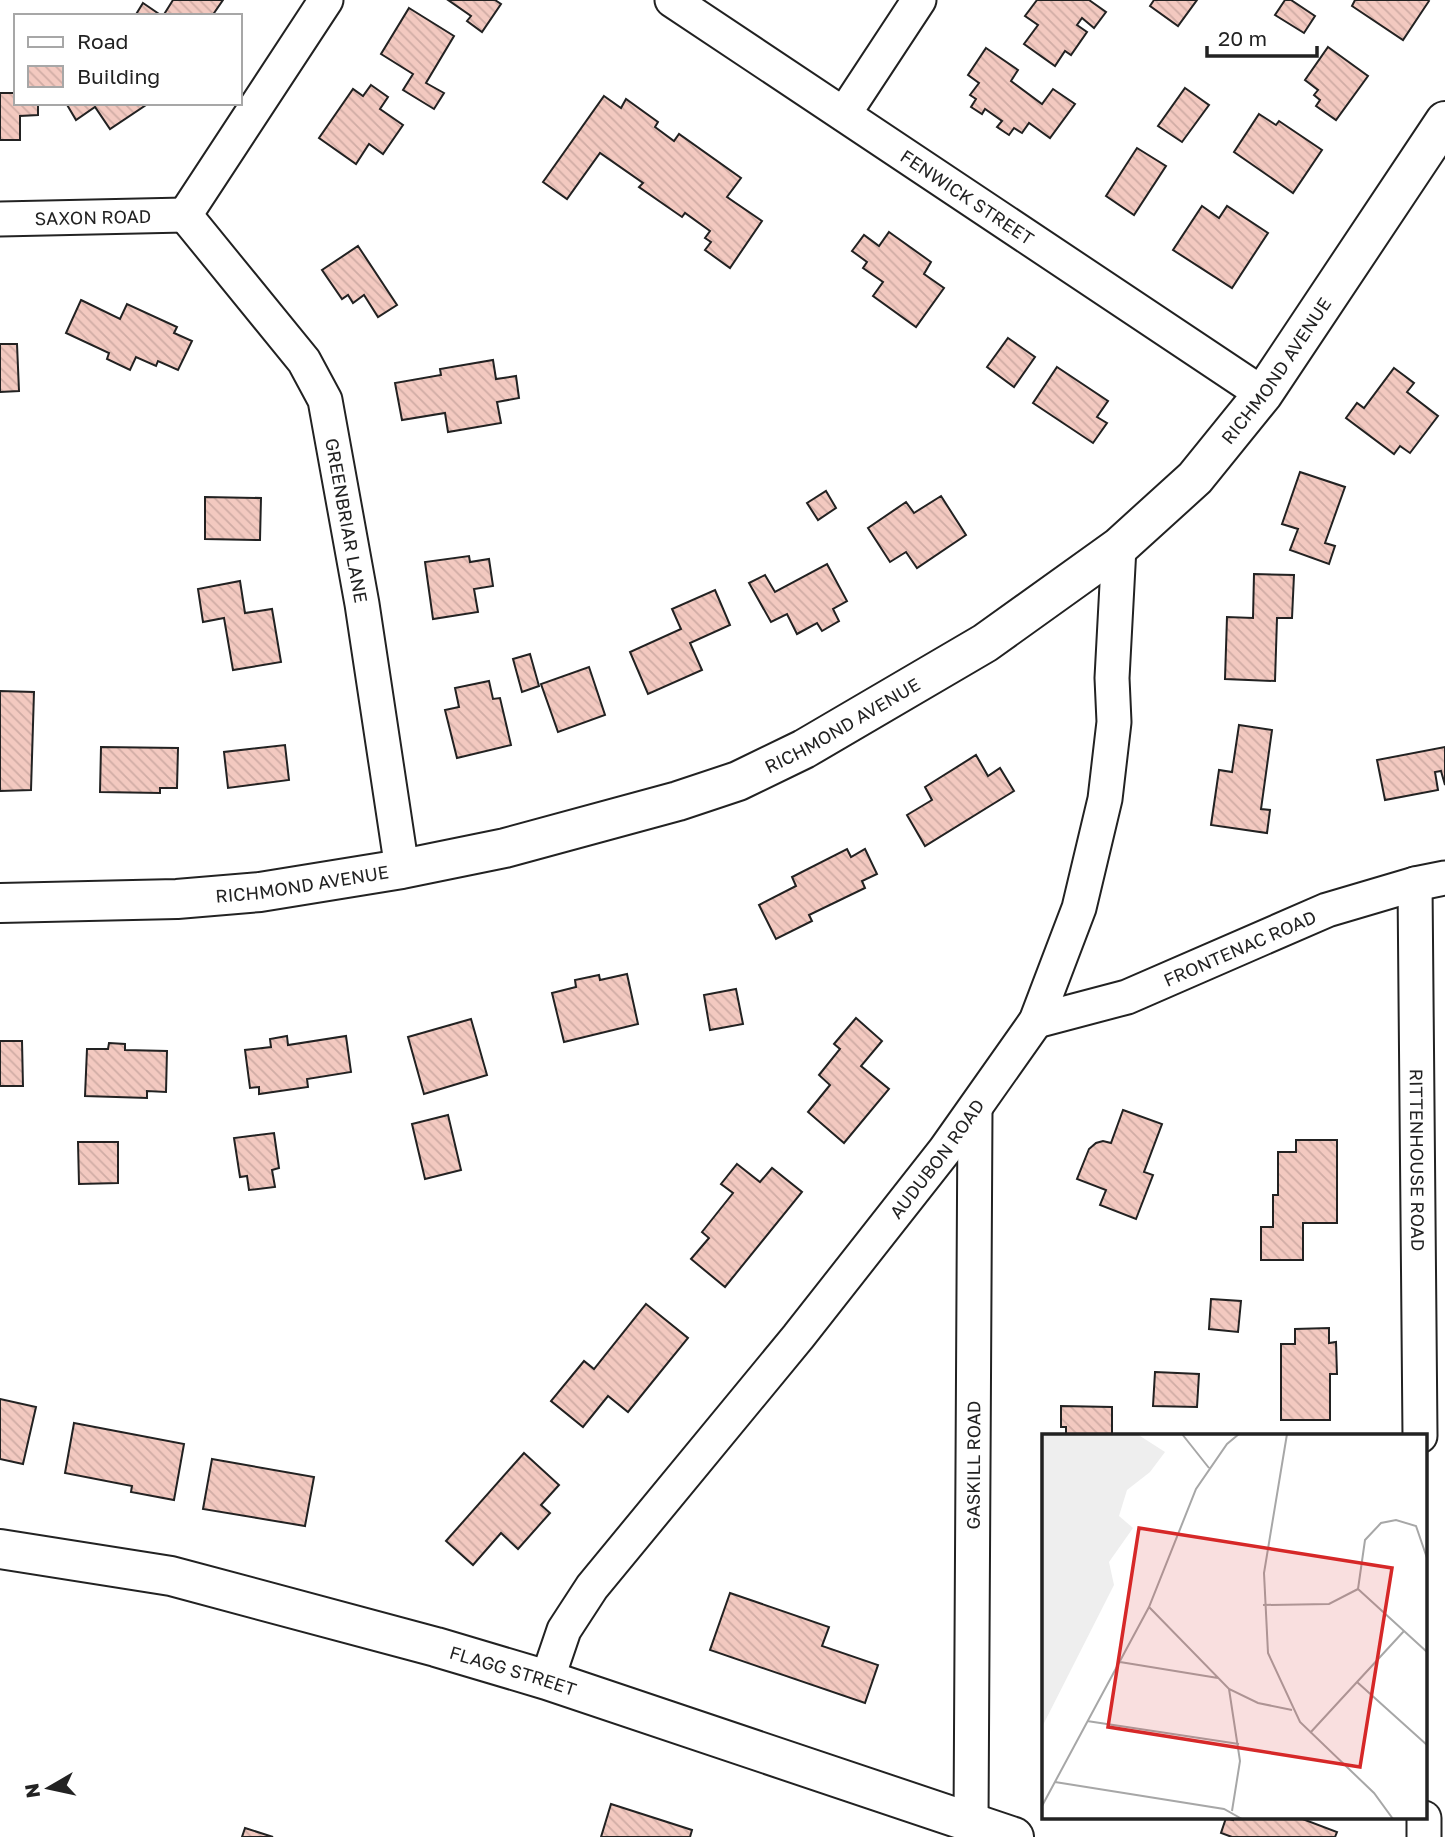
<svg xmlns="http://www.w3.org/2000/svg" width="1445" height="1837" font-family="'Golos Text',sans-serif">
<style>
.building{fill:url(#building-back-hatch);stroke:#222;stroke-width:2}
.lines{fill:none;stroke-linecap:round;stroke-linejoin:round}
.street-casing{stroke:#222;stroke-width:37}
.secondary-casing{stroke:#222;stroke-width:42}
.street{stroke:#fff;stroke-width:33}
.secondary{stroke:#fff;stroke-width:38}
.labels{text-anchor:middle;dominant-baseline:central;stroke-width:5;stroke-linejoin:round;paint-order:stroke}
.street-label{font-size:18px;fill:#222;stroke:#fff}
.inset-road{fill:none;stroke:#a7a7a7;stroke-width:2}
.view{fill:#d62828;fill-opacity:0.15;stroke:#d62828;stroke-width:3.5}
.inset-edge{fill:none;stroke:#222;stroke-width:3.5}
</style>
<defs>
<pattern id="building-back-hatch" width="6" height="6" patternUnits="userSpaceOnUse" patternTransform="scale(1.75)"><rect width="6" height="6" fill="#f3c9c0"/><path d="M-1 5l2 2M0 0l6 6M5-1l2 2" fill="none" stroke="#d0aca5"/></pattern>
</defs>
<rect width="100%" height="100%" fill="#fff"/>
<g class="building">
<polygon points="173,0 223,0 212,16 163,16"/>
<polygon points="448,0 495,0 501,4 482,32 467,21 471,16"/>
<polygon points="1037,0 1089,0 1106,12 1094,28 1082,18 1077,25 1087,32 1071,55 1065,51 1055,66 1024,44 1038,25 1025,16"/>
<polygon points="1154,0 1197,0 1178,26 1150,6"/>
<polygon points="1285,0 1291,0 1315,16 1304,33 1275,15"/>
<polygon points="1355,0 1428,0 1429,1 1403,40 1352,6"/>
<polygon points="143,3 162,16 135,16"/>
<polygon points="409,8 454,36 426,83 444,93 434,109 403,90 413,74 381,54"/>
<polygon points="1328,47 1368,76 1336,120 1316,106 1320,100 1314,95 1318,90 1305,80"/>
<polygon points="986,48 1018,70 1011,81 1042,104 1053,89 1075,104 1050,138 1029,123 1022,133 1014,128 1009,135 997,127 1002,121 985,109 982,114 971,107 976,99 970,95 979,83 968,75"/>
<polygon points="371,85 388,97 380,109 403,125 383,154 369,144 356,164 319,138 353,89 363,96"/>
<polygon points="1185,88 1209,105 1182,142 1158,126"/>
<polygon points="0,93 16,93 16,103 38,103 38,115 20,116 20,140 0,140"/>
<polygon points="604,96 621,108 626,99 658,122 655,127 674,141 679,134 741,178 727,197 762,221 730,268 705,250 711,242 705,238 710,231 685,213 682,217 639,187 643,183 600,153 567,199 543,182"/>
<polygon points="66,103 149,103 110,129 95,107 76,120"/>
<polygon points="1259,114 1276,125 1279,121 1322,150 1293,193 1234,152"/>
<polygon points="1137,148 1166,166 1134,215 1106,196"/>
<polygon points="1202,206 1219,218 1227,206 1268,233 1232,288 1173,250"/>
<polygon points="889,232 931,262 924,274 944,288 916,327 873,296 883,282 863,268 867,262 852,251 864,235 879,246"/>
<polygon points="358,246 397,305 378,317 364,295 353,303 348,295 342,299 322,270"/>
<polygon points="81,300 120,319 127,304 177,327 174,333 192,341 178,370 158,361 156,366 136,357 130,370 107,359 109,353 66,333"/>
<polygon points="1008,338 1035,357 1014,387 987,367"/>
<polygon points="0,344 17,344 19,391 0,392"/>
<polygon points="493,360 496,379 516,376 519,398 497,402 501,423 448,432 445,413 402,420 395,383 441,375 440,369"/>
<polygon points="1057,367 1108,401 1097,417 1107,423 1093,443 1033,403"/>
<polygon points="1394,368 1414,383 1407,392 1438,416 1410,453 1400,446 1394,454 1346,418 1357,403 1364,408"/>
<polygon points="1300,472 1345,487 1325,543 1335,546 1329,564 1290,550 1298,529 1282,524"/>
<polygon points="826,491 836,508 818,520 807,503"/>
<polygon points="941,496 966,535 917,568 906,552 890,562 868,528 906,502 914,513"/>
<polygon points="205,497 261,498 260,540 205,539"/>
<polygon points="469,556 470,562 489,559 493,586 474,589 478,612 433,619 425,562"/>
<polygon points="827,564 847,601 833,609 839,621 822,631 817,623 797,634 787,614 771,622 749,583 765,575 775,592"/>
<polygon points="1254,574 1294,575 1292,618 1277,618 1275,681 1225,679 1227,617 1253,618"/>
<polygon points="240,581 245,613 272,609 281,662 233,670 224,618 203,622 198,589"/>
<polygon points="715,590 730,625 690,643 702,670 648,694 630,652 681,629 672,609"/>
<polygon points="530,654 539,686 522,692 513,659"/>
<polygon points="589,667 605,715 558,732 541,684"/>
<polygon points="489,681 493,699 500,698 511,745 457,758 445,710 459,707 455,688"/>
<polygon points="0,691 34,692 31,790 0,791"/>
<polygon points="1239,725 1272,730 1261,809 1270,810 1267,833 1211,825 1219,770 1232,772"/>
<polygon points="285,745 289,780 228,788 224,752"/>
<polygon points="101,747 178,748 177,788 160,788 160,793 100,792"/>
<polygon points="1445,747 1445,785 1441,771 1435,772 1438,790 1385,800 1377,760"/>
<polygon points="976,755 988,776 1000,768 1014,791 925,846 907,815 932,800 925,787"/>
<polygon points="847,849 851,857 865,849 877,874 862,881 865,888 809,915 812,921 776,939 759,905 796,886 792,877"/>
<polygon points="627,974 638,1024 564,1042 552,993 576,987 575,980 599,975 600,980"/>
<polygon points="736,989 743,1024 710,1030 704,995"/>
<polygon points="856,1018 882,1041 861,1066 889,1089 844,1143 808,1112 830,1085 819,1075 840,1049 834,1044"/>
<polygon points="471,1019 487,1075 424,1094 408,1037"/>
<polygon points="287,1036 288,1045 346,1036 351,1072 307,1079 308,1087 259,1094 259,1087 250,1088 245,1050 271,1047 270,1039"/>
<polygon points="0,1041 22,1041 23,1086 0,1086"/>
<polygon points="109,1043 125,1044 125,1050 167,1051 166,1092 147,1091 147,1098 85,1096 87,1049 108,1049"/>
<polygon points="1123,1110 1162,1124 1144,1172 1153,1175 1136,1219 1100,1205 1106,1190 1077,1179 1089,1149 1096,1143 1103,1141 1111,1143"/>
<polygon points="448,1115 461,1170 425,1179 412,1124"/>
<polygon points="274,1133 279,1168 272,1170 275,1187 249,1190 247,1176 240,1177 234,1138"/>
<polygon points="1296,1140 1337,1140 1337,1223 1303,1223 1303,1260 1261,1260 1261,1227 1273,1227 1273,1195 1278,1195 1278,1152 1296,1152"/>
<polygon points="78,1142 118,1142 118,1183 79,1184"/>
<polygon points="737,1164 760,1182 772,1168 802,1192 725,1287 691,1259 709,1238 702,1232 733,1193 721,1184"/>
<polygon points="1211,1299 1241,1301 1238,1332 1209,1329"/>
<polygon points="646,1304 688,1338 628,1412 608,1396 583,1427 551,1401 584,1361 594,1369"/>
<polygon points="1329,1328 1329,1343 1336,1342 1337,1374 1330,1374 1330,1420 1281,1420 1281,1344 1295,1344 1295,1329"/>
<polygon points="1155,1372 1199,1374 1197,1407 1153,1406"/>
<polygon points="0,1399 36,1407 23,1464 0,1459"/>
<polygon points="1061,1406 1112,1407 1112,1436 1066,1436 1066,1427 1061,1427"/>
<polygon points="74,1423 184,1444 174,1500 131,1492 132,1486 65,1473"/>
<polygon points="524,1453 559,1485 541,1505 550,1513 518,1549 501,1533 473,1565 446,1541"/>
<polygon points="212,1459 314,1477 305,1526 203,1509"/>
<polygon points="730,1593 829,1627 822,1646 878,1665 865,1703 710,1650"/>
<polygon points="611,1804 692,1830 690,1837 601,1837"/>
<polygon points="1226,1818 1233,1820 1234,1818 1300,1818 1337,1832 1335,1837 1232,1837 1221,1833"/>
<polygon points="245,1828 273,1837 242,1837"/>
</g>
<g class="lines">
<g class="street-casing">
<g id="street">
<path id="s1" d="M672,0L1263,394"/>
<polyline points="844,114 919,0"/>
<path id="s2" d="M185,215L304,361L325,400L362,604L402,869"/>
<polyline points="185,215 326,0"/>
<path id="s3" d="M0,219L185,215"/>
<path id="s4" d="M1415,884L1420,1436"/>
<path id="s5" d="M1036,1021L1127,997L1327,910L1415,884L1445,878"/>
<path id="s6" d="M547,1680L564,1630L592,1587L798,1337L945,1150L1036,1021L1079,908L1105,799L1114,722L1112,678L1119,547"/>
<polyline points="1424,1818 1424,1837"/>
<path id="s7" d="M971,1822L975,1110"/>
</g>
</g>
<g class="secondary-casing">
<g id="secondary">
<path id="s8" d="M0,903L177,899L260,892L402,869L505,848L678,801L738,781L804,749L985,643L1119,547L1195,478L1263,394L1445,121"/>
<path id="s9" d="M0,1549L171,1576L436,1647L547,1680L1014,1837"/>
</g>
</g>
<use href="#street" class="street"/>
<use href="#secondary" class="secondary"/>
</g>
<g class="labels">
<g class="street-label">
<text stroke="none"><textPath href="#s1" startOffset="355">FENWICK STREET</textPath></text>
<text stroke="none"><textPath href="#s3" startOffset="93">SAXON ROAD</textPath></text>
<text stroke="none"><textPath href="#s8" startOffset="1437">RICHMOND AVENUE</textPath></text>
<text stroke="none"><textPath href="#s2" startOffset="355">GREENBRIAR LANE</textPath></text>
<text stroke="none"><textPath href="#s8" startOffset="870">RICHMOND AVENUE</textPath></text>
<text stroke="none"><textPath href="#s8" startOffset="303">RICHMOND AVENUE</textPath></text>
<text stroke="none"><textPath href="#s5" startOffset="217">FRONTENAC ROAD</textPath></text>
<text stroke="none"><textPath href="#s6" startOffset="654">AUDUBON ROAD</textPath></text>
<text stroke="none"><textPath href="#s4" startOffset="276">RITTENHOUSE ROAD</textPath></text>
<text stroke="none"><textPath href="#s7" startOffset="357">GASKILL ROAD</textPath></text>
<text stroke="none"><textPath href="#s9" startOffset="528">FLAGG STREET</textPath></text>
</g>
</g>
<g transform="translate(1042 1434)">
<rect width="385" height="385" fill="#fff"/>
<path d="M0,0H95L123,18L108,38L85,56L77,82L91,94L67,128L72,151L0,293Z" fill="#eee"/>
<path class="inset-road" d="M140,0L167,34M245,0L222,139L226,219L258,288L332,359L351,385M316,155L323,106L339,89L354,86L374,92L385,124M316,155L385,218M221,171L287,170L316,155M107,173L187,255L216,269L250,276M78,228L176,244M315,248L385,311M187,255L198,327L190,377M45,287L197,310M268,299L362,197M13,348L182,375L200,385M0,372L107,173L154,55L185,10L197,0"/>
<path class="view" d="M97,94L350,134L318,333L66,293Z"/>
<rect width="385" height="385" class="inset-edge"/>
</g>
<rect x="14" y="14" width="228" height="91" fill="#ffffff" stroke="#a7a7a7" stroke-width="2"/>
<rect x="28" y="37" width="35" height="10" fill="#ffffff" stroke="#a7a7a7" stroke-width="2"/>
<text x="77" y="49" font-size="21" fill="#222222">Road</text>
<rect x="28" y="66" width="35" height="21" fill="url(#building-back-hatch)" stroke="#a7a7a7" stroke-width="2"/>
<text x="77" y="84" font-size="21" fill="#222222">Building</text>
<g transform="translate(49 1788) rotate(261)" stroke="#ffffff" stroke-width="5" paint-order="stroke">
<path d="M0-5L12 26L0 18L-12 26Z" fill="#222222"/>
<text y="-10" font-size="19" font-weight="bold" text-anchor="middle" fill="#222222">N</text>
</g>
<path d="M1207 46v10h110v-10" fill="none" stroke="#222222" stroke-width="3.5"/>
<text x="1218" y="46" font-size="21" fill="#222222" stroke="#ffffff" stroke-width="5" paint-order="stroke">20 m</text>
</svg>
